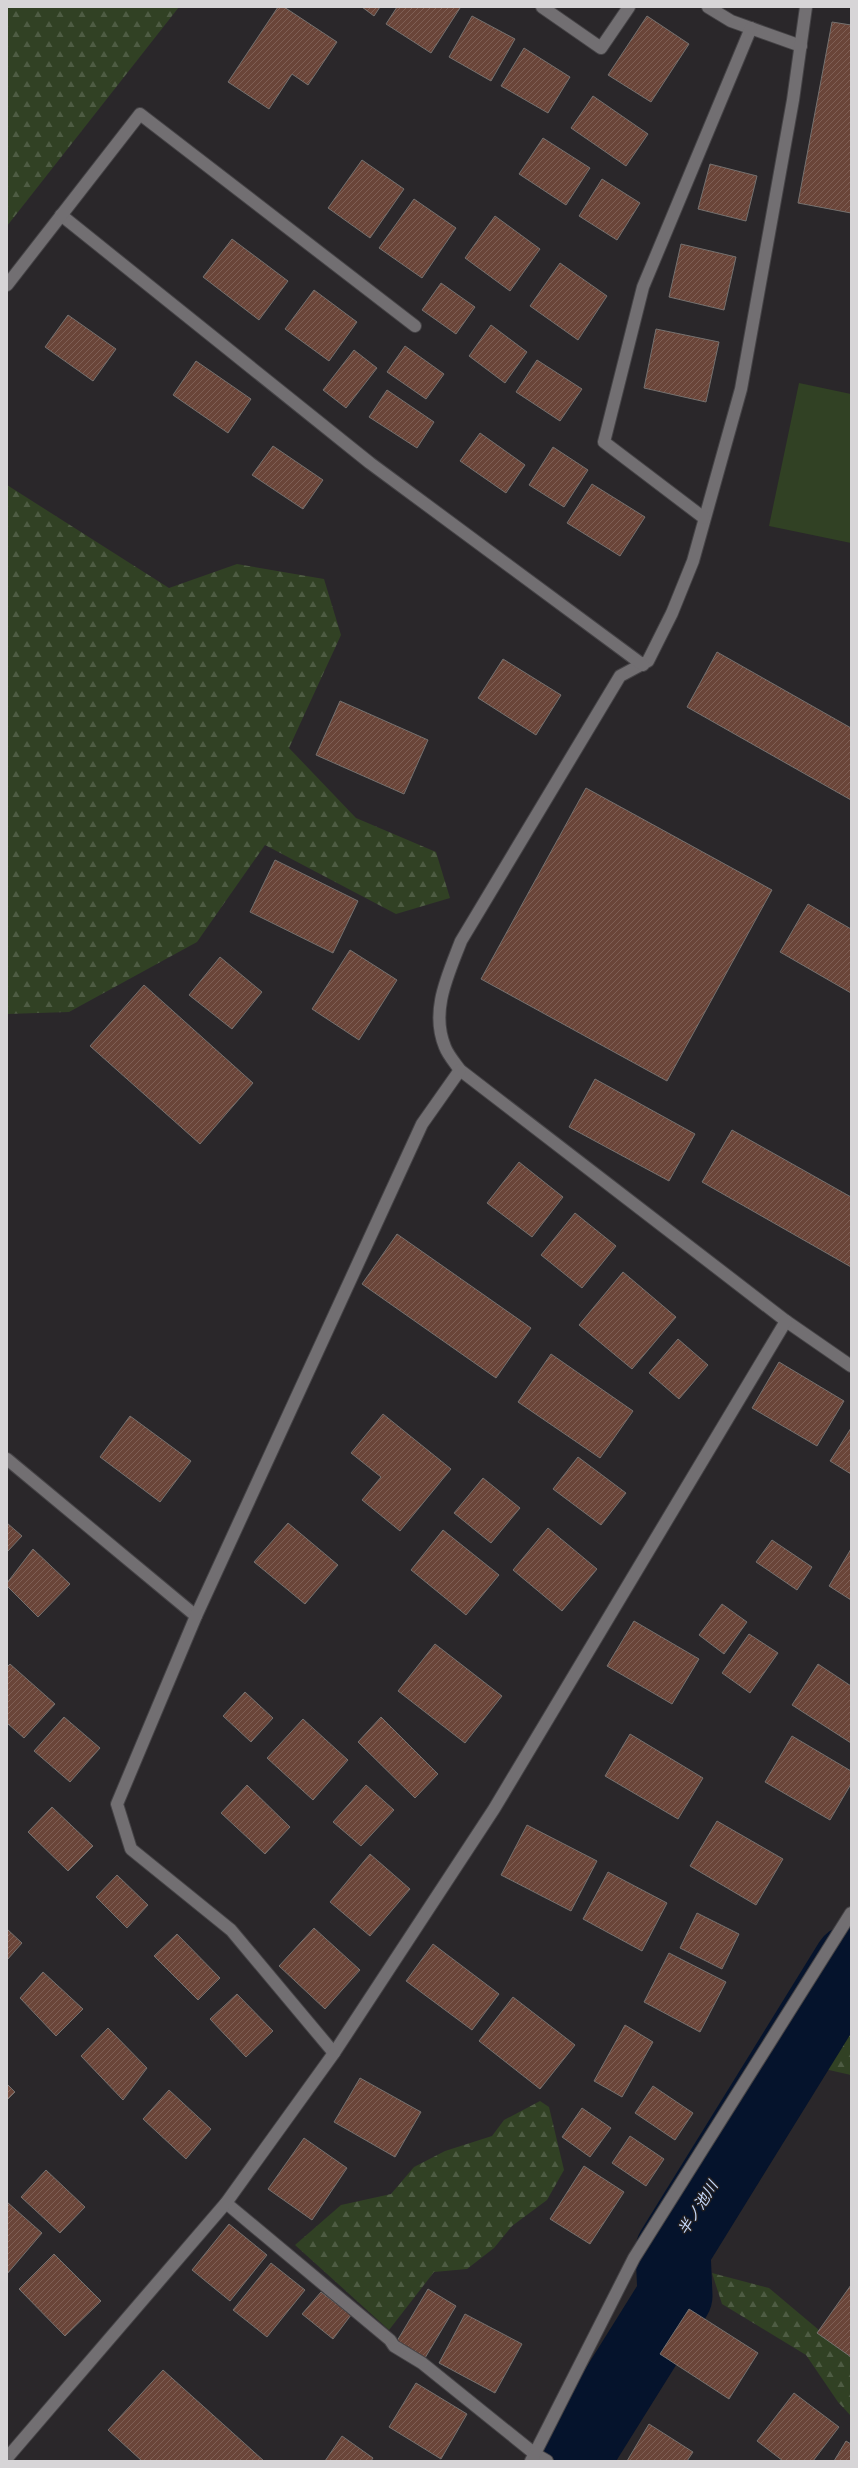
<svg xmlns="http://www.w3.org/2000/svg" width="858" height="2468" font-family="Figtree,'Noto Sans JP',sans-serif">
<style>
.forest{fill:url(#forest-firs)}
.pitch{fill:#314124}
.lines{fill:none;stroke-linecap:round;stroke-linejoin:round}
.river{stroke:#05132c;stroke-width:75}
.building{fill:url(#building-hatch);stroke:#75716f}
.street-casing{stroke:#454346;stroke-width:14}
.secondary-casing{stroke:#454346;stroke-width:14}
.street{stroke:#726f72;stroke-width:12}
.secondary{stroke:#726f72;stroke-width:12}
.labels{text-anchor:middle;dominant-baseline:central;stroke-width:3;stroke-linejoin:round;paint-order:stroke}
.water-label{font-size:15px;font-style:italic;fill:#c6d9fb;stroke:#201e21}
</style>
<defs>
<pattern id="forest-firs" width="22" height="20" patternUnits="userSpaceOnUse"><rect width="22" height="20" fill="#314124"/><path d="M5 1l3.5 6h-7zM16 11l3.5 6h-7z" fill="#4e5c43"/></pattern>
<pattern id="building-hatch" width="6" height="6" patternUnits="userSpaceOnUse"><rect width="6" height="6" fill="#6a4539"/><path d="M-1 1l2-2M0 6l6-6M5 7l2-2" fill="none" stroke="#7f5f55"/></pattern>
</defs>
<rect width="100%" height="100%" fill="#2a272a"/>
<g class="forest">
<polygon points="7,7 179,7 7,226"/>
<polygon points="7,485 169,588 237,564 324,579 341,635 289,748 356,818 436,852 450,898 396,914 265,845 197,942 69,1012 7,1014"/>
<polygon points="851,1912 851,2075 789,2061 771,2040"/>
<polygon points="540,2101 549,2107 564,2170 547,2200 512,2226 494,2248 467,2269 434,2272 389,2330 295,2245 341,2205 391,2194 414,2167 445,2151 492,2136 504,2120"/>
<polygon points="712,2273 769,2288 851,2357 851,2416 838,2402 806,2355 722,2304"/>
</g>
<polygon class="pitch" points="799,383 851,394 851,543 769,526"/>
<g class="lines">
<polyline class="river" points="572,2461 675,2296 673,2250 851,1962"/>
</g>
<g class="building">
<polygon points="278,7 284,7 337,42 308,85 292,74 269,109 228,82"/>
<polygon points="362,7 380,7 374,16"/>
<polygon points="397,7 458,7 460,8 431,53 386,24"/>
<polygon points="472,16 515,39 491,81 449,57"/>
<polygon points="647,16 689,44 651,102 608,75"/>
<polygon points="832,22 851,25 851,213 798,203"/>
<polygon points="524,48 570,77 548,113 501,86"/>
<polygon points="593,96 648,134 626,166 571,128"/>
<polygon points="543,138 590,168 566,205 519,174"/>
<polygon points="362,160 404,189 370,238 328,208"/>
<polygon points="710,164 757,176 746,221 698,209"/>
<polygon points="602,179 640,203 617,240 579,216"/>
<polygon points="414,199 456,228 422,278 379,248"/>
<polygon points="495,216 540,249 510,291 465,258"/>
<polygon points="232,239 288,281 259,320 203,277"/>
<polygon points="681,244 736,257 724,310 669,297"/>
<polygon points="560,263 607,296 578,340 530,306"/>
<polygon points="441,283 475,307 456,334 422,310"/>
<polygon points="314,290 357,322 329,361 285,329"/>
<polygon points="68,315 116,349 93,381 45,347"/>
<polygon points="491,325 527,352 505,383 469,356"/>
<polygon points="656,329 719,342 706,402 644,388"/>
<polygon points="405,346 444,374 426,399 387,372"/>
<polygon points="354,350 377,368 346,408 323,390"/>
<polygon points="537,360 582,389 560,421 516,392"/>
<polygon points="196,361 251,399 228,433 173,395"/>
<polygon points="387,390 434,422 417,448 369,417"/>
<polygon points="480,433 525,465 506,493 460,461"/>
<polygon points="273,446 323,480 303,509 252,475"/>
<polygon points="553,447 588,470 564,507 529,485"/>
<polygon points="592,484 645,517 620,556 567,523"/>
<polygon points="717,652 851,728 851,800 687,707"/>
<polygon points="503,659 561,695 536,735 478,698"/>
<polygon points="340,701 428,740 404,794 316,755"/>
<polygon points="586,788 772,890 667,1081 481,979"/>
<polygon points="275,860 358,901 333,953 250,912"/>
<polygon points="808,904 851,929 851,993 780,952"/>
<polygon points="350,950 397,980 359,1040 312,1009"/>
<polygon points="220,957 262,992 232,1029 189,995"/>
<polygon points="144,985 253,1083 200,1144 90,1046"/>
<polygon points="595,1079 695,1134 669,1181 569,1127"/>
<polygon points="732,1130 851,1197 851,1267 702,1182"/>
<polygon points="519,1162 563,1197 532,1237 487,1203"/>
<polygon points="575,1213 616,1246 582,1288 541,1255"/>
<polygon points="397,1234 531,1328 496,1378 362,1284"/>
<polygon points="623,1272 676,1317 632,1369 579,1325"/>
<polygon points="678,1339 708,1365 679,1399 649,1373"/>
<polygon points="551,1354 633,1411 600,1458 518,1402"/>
<polygon points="779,1362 844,1401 817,1446 752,1408"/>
<polygon points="383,1414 451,1469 400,1531 362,1500 381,1477 351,1453"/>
<polygon points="130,1416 191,1461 160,1502 100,1457"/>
<polygon points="851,1428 851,1474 830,1461"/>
<polygon points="578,1457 626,1493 601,1525 553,1489"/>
<polygon points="483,1478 520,1508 491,1543 454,1513"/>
<polygon points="7,1523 22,1536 7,1552"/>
<polygon points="288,1523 338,1565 305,1604 254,1562"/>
<polygon points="548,1528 597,1569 562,1611 513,1570"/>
<polygon points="443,1530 499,1575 466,1615 411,1570"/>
<polygon points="772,1540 812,1567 797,1590 756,1562"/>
<polygon points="33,1549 70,1584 38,1617 7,1586 7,1583"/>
<polygon points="851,1549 851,1600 829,1586"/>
<polygon points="722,1604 747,1622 724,1654 699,1635"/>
<polygon points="634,1621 699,1659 672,1704 607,1666"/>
<polygon points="749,1634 778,1653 750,1693 722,1673"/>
<polygon points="435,1644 502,1696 465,1743 398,1691"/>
<polygon points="10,1664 55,1704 24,1738 7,1723 7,1667"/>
<polygon points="818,1664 851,1686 851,1743 792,1705"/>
<polygon points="245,1692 273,1718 251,1742 223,1716"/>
<polygon points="64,1717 100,1748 70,1782 34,1751"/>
<polygon points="381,1717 438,1774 415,1798 358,1742"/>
<polygon points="303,1719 348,1760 313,1800 267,1758"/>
<polygon points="630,1734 703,1778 678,1819 605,1776"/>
<polygon points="792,1736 851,1771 851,1784 830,1820 765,1782"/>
<polygon points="247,1785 290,1827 265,1854 221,1813"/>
<polygon points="366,1785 394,1810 361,1846 333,1822"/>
<polygon points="52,1807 93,1846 68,1871 28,1832"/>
<polygon points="717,1821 783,1859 756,1905 690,1866"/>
<polygon points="527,1825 597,1861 571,1911 501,1875"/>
<polygon points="370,1854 410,1889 370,1936 330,1902"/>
<polygon points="608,1872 667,1903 642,1951 583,1919"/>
<polygon points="117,1875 148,1905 127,1928 96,1897"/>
<polygon points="697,1913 739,1934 722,1969 680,1948"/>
<polygon points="314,1928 360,1970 325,2009 279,1966"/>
<polygon points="7,1929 22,1943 7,1960"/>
<polygon points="177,1934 220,1978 198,2000 154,1956"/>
<polygon points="433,1944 499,1994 472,2030 406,1981"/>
<polygon points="669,1953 726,1982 700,2032 644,2002"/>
<polygon points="43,1972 83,2009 56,2036 20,1998"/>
<polygon points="237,1994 273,2031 246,2057 210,2019"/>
<polygon points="513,1997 575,2045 540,2089 479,2041"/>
<polygon points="625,2025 653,2042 622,2097 594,2081"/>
<polygon points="108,2028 147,2068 123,2100 81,2056"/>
<polygon points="360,2078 421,2112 395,2157 334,2122"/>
<polygon points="7,2084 15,2092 7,2100"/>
<polygon points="653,2086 693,2113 675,2140 635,2113"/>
<polygon points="169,2090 211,2129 186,2159 143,2119"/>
<polygon points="582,2108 611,2128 590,2157 562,2137"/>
<polygon points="630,2136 664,2159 646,2186 612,2163"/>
<polygon points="304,2138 347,2168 312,2220 268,2189"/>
<polygon points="584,2166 624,2192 590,2244 550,2219"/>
<polygon points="46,2170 85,2207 60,2233 21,2197"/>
<polygon points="7,2202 42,2233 7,2274"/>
<polygon points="229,2224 267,2255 230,2301 192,2270"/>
<polygon points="54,2254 101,2301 65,2336 19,2289"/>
<polygon points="271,2263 305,2290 267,2337 233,2310"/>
<polygon points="851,2285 851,2357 817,2333"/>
<polygon points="428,2289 456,2306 422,2363 394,2346"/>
<polygon points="321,2292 351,2315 333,2339 302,2314"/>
<polygon points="689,2309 758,2353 729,2399 660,2354"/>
<polygon points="465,2314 522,2344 495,2393 439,2363"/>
<polygon points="163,2370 264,2461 142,2461 108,2430"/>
<polygon points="416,2383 467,2414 441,2459 389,2427"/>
<polygon points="794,2393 839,2427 813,2461 783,2461 757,2441"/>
<polygon points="649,2424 693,2452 687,2461 627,2461"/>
<polygon points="342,2436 373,2458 371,2461 325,2461"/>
<polygon points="846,2441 851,2444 851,2461 834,2461"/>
</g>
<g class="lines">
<g class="street-casing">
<g id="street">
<polyline points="542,7 601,48 629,7"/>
<polyline points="708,7 731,21 801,46"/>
<path d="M806,7L793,100L741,389L693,561L672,613L648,661L620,676L461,941C448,975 430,1011 445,1047C448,1055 455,1063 460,1070L786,1321L851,1366"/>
<polyline points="61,215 370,463 643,665"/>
<polyline points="7,285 140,114 415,326"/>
<polyline points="704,518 604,442 643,287 751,28"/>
<polyline points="7,1459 196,1616"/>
<polyline points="334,2053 231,1930 131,1849 117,1804 196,1616 422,1124 460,1070"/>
<polyline points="226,2203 390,2340 394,2346 422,2363 535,2454 547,2461"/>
<polyline points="7,2458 226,2203 334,2053 494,1809 786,1321"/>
</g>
</g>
<g class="secondary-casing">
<polyline id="secondary" points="531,2461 634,2258 851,1913"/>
</g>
<use href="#street" class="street"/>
<use href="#secondary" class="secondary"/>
</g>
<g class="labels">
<g class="water-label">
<text transform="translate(698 2208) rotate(-58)">半ノ池川</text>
</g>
</g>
<rect width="858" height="2468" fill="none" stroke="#d7d5d7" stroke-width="16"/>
</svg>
